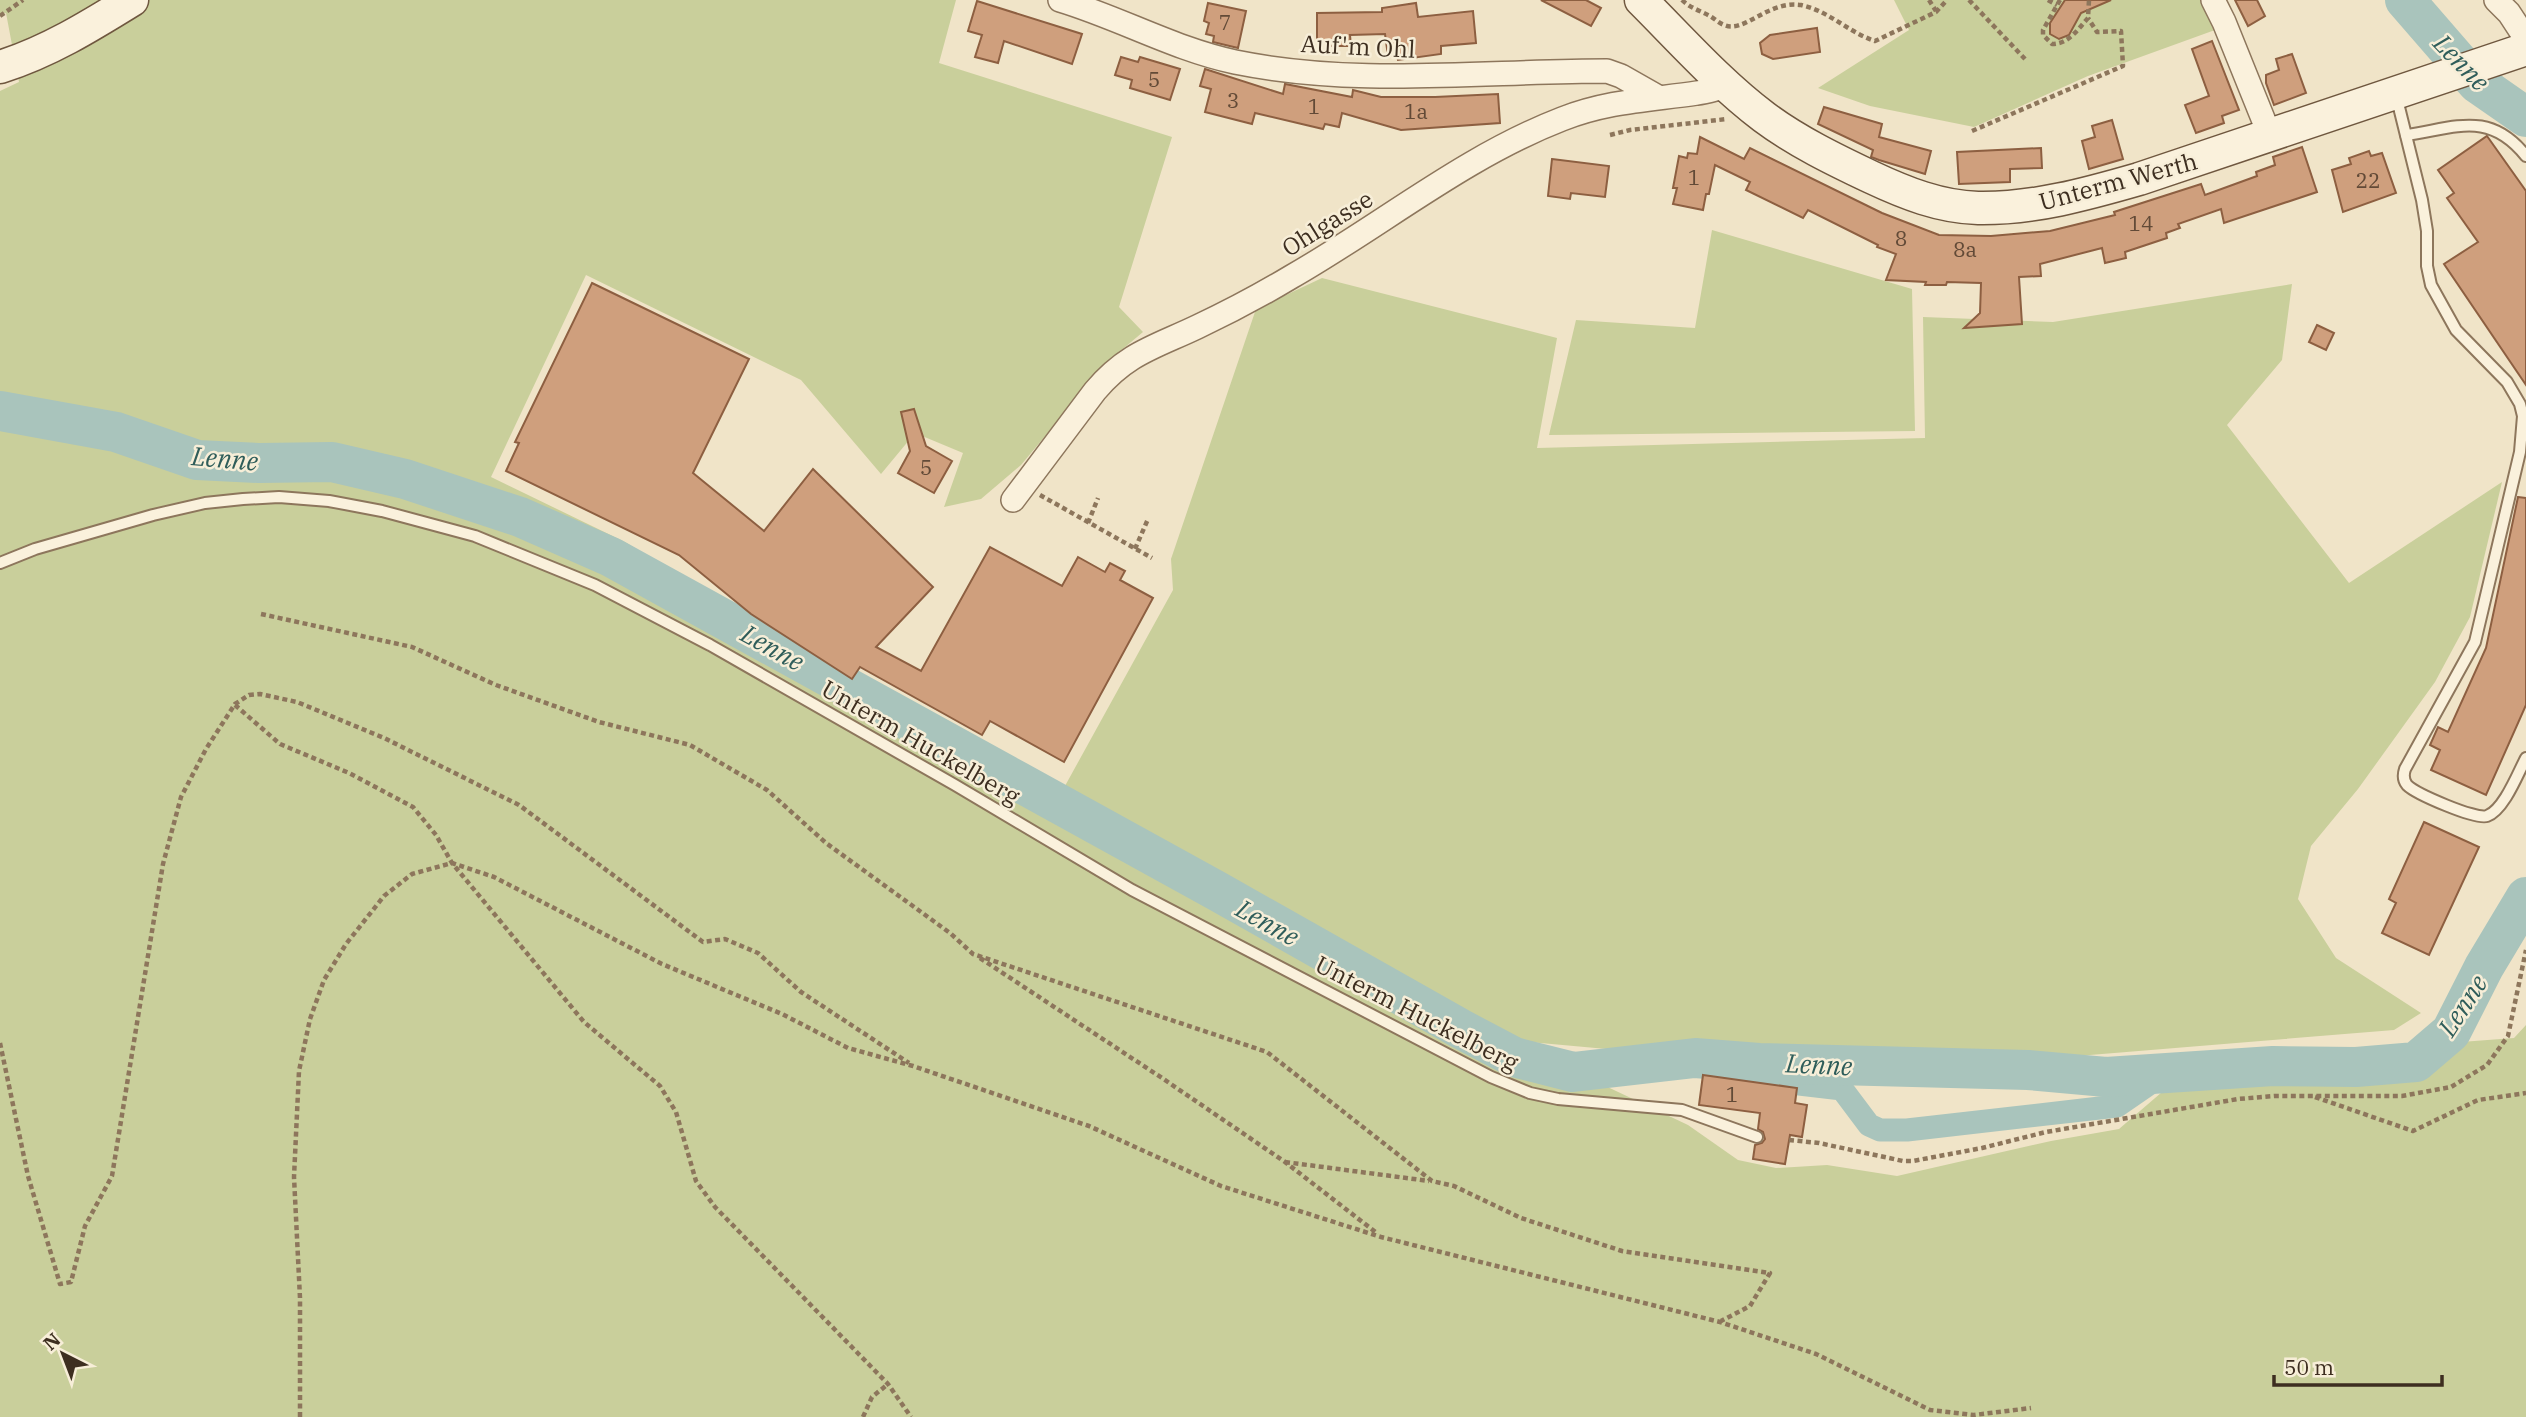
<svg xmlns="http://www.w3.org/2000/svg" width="2526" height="1417" font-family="'IBM Plex Serif',serif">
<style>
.green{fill:#c9cf9b}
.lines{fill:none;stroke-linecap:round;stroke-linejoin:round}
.canal{stroke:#a9c4bc;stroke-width:23}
.river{stroke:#a9c4bc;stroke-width:40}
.building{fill:#cf9f7d;stroke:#8d5f41;stroke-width:2}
.lane-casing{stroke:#8d765c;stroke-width:14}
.street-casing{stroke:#8d765c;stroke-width:26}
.secondary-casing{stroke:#6f573f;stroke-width:35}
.path{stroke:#8d765c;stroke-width:4.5;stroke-dasharray:5 3.5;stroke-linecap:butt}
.lane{stroke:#faf1dc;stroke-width:10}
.street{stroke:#faf1dc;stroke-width:23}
.secondary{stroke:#faf1dc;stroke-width:32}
.labels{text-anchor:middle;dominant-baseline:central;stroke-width:5;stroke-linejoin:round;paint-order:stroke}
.number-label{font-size:21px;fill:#624a37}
.street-label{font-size:24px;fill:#3d2e20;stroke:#f7eed8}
.water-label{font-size:26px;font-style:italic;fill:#2f5d5a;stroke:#f7eed8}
</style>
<rect width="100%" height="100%" fill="#f0e4c8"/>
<g class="green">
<polygon points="0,0 956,0 939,63 1172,137 1119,307 1143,332 1106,363 1021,465 981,499 944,507 963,453 915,433 881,474 801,380 586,275 491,477 625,542 853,683 1060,795 1173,590 1171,559 1256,309 1322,278 1557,338 1537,448 1925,438 1923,317 2053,322 2292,284 2282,360 2227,425 2349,583 2502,482 2470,617 2435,682 2358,789 2311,846 2298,899 2336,958 2421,1013 2394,1030 1870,1073 1508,1040 1688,1125 1738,1160 1776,1168 1827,1165 1897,1176 2051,1141 2119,1129 2197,1062 2514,1038 2526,1025 2526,1417 0,1417 0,91 19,82 6,13 0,15"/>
<polygon points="1894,0 2206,0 2215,30 2088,76 1974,127 1870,106 1818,88 1909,30"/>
<polygon points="1712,230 1912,289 1915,431 1549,435 1576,320 1695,328"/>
</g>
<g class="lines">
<polyline class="canal" points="1759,1063 1782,1082 1842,1089 1869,1125 1880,1130 1907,1130 2117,1106 2162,1075"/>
<g class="river">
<polyline points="2405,0 2477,83 2526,117"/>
<polyline points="0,411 116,432 197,460 259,463 332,462 405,479 520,517 611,557 1217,891 1461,1029 1514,1057 1573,1072 1695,1058 1759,1063 2028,1070 2106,1077 2273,1066 2356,1067 2416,1062 2451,1032 2484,967 2526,897"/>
</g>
</g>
<g class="building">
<polygon points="1541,0 1586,0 1601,8 1591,26"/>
<polygon points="2065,0 2111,0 2081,13 2069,35 2059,39 2050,34 2050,23"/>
<polygon points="2235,0 2257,0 2265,16 2248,26"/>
<polygon points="977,1 1082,34 1072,64 1004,41 998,63 975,57 982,35 968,31"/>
<polygon points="1208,3 1246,11 1238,48 1213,42 1214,36 1206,34 1209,23 1204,21"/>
<polygon points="1416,3 1418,17 1473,11 1476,43 1441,46 1441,54 1398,60 1397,55 1388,56 1385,34 1350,35 1351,46 1332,46 1332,41 1317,41 1317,13 1382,12 1382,8"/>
<polygon points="1817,28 1820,52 1773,59 1762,54 1760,43 1770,35"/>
<polygon points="2212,41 2239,110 2222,116 2224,123 2196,133 2185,105 2209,96 2192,49"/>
<polygon points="2292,54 2306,93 2274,105 2266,83 2266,75 2279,70 2276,59"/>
<polygon points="1121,57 1138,62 1140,57 1180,69 1170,100 1130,88 1132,80 1115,75"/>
<polygon points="1205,69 1283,94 1285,84 1352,97 1353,90 1381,97 1435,97 1498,94 1500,123 1401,130 1342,113 1339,127 1325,124 1323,129 1255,113 1252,124 1205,112 1211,89 1200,86"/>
<polygon points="1824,107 1882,124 1879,137 1931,151 1925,174 1879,160 1871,157 1873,150 1818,124"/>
<polygon points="2112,120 2123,159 2089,169 2082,141 2095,137 2092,126"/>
<polygon points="2487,136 2526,191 2526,385 2444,264 2478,242 2447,198 2454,193 2438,170"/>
<polygon points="1700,137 1744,159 1750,148 1882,213 1939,235 1991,236 2050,231 2115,215 2114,212 2201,184 2205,195 2257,176 2256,172 2275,165 2273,157 2302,147 2317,192 2224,223 2221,209 2178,224 2180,228 2166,233 2167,238 2125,252 2126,258 2105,263 2102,248 2040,264 2041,276 2019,277 2022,324 1964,328 1980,313 1981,283 1947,282 1946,285 1925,285 1926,282 1886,280 1896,254 1877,247 1878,245 1808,210 1803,218 1746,190 1750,182 1715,165 1709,194 1706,194 1703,210 1673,204 1677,188 1673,188 1679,156 1687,158 1688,153 1697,154"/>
<polygon points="2041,148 2042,168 2010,169 2010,182 1959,184 1957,152"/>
<polygon points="2369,151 2371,156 2382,153 2396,193 2343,212 2332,170 2351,164 2349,158"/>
<polygon points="1552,159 1609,166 1605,197 1571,193 1570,199 1548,196"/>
<polygon points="592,283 749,359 693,473 764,531 813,469 933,587 876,647 921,671 990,547 1062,586 1078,557 1105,572 1110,563 1125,571 1120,580 1153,598 1064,762 990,721 982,735 860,667 852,679 751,614 679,555 506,471 519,443 515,442"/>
<polygon points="2317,325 2334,333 2326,350 2309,342"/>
<polygon points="914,409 926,446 952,461 934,493 898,473 910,451 901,412"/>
<polygon points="2518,497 2526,498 2526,705 2486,795 2431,770 2440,750 2430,745 2438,727 2448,732 2486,648"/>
<polygon points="2424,822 2479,847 2429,955 2382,933 2396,903 2389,899"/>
<polygon points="1703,1075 1797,1088 1795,1103 1807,1105 1802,1137 1790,1135 1785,1164 1753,1159 1755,1145 1762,1143 1765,1139 1763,1132 1758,1129 1760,1113 1699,1105"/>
</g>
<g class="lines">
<g class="lane-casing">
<g id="lane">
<path d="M2396,95L2422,200L2427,231V266L2431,285L2456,330L2507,382L2520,404L2523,416L2520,452L2475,642L2405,769C2403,775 2403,780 2407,785C2416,794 2476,820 2487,816C2504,810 2518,773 2526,758"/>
<path d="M2406,135C2456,128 2489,110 2526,156"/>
<polyline points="0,563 35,549 153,515 205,503 243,499 279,497 329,501 382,511 475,536 595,585 710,645 955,785 1132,890 1491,1077 1530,1093 1558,1099 1682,1110 1757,1137"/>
</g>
</g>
<g class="street-casing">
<g id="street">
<path d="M1060,0C1120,18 1174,49 1235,62C1358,87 1483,71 1607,71L1621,76L1658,97"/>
<polyline points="2213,0 2224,22 2270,136"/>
<polyline points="2496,0 2509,13 2526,39"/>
<path d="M1013,500L1095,391C1127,353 1155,347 1197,327C1229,312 1261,295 1291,277C1382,225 1464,157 1562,119C1608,101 1649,100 1697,93C1707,92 1718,88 1728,86"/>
</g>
</g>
<g class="secondary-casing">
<g id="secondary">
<path d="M1641,0C1681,40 1719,83 1764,117C1796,141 1835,160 1871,177C1905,193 1940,207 1978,208C2033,209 2087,194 2139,179L2526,49"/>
<path d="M0,67C48,52 90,26 132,0"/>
</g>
</g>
<g class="path">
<path d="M1682,0C1690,8 1701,11 1710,16C1715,19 1719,23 1724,25C1744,34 1768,0 1801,5C1829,11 1848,32 1875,41L1936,12L1947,0"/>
<polyline points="1929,0 1936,11"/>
<polyline points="1969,0 2025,59"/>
<polyline points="2048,0 2057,5"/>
<path d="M2060,0L2043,30V35L2052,44C2069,44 2078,29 2088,18L2089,0"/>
<polyline points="0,16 23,0"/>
<polyline points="1972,131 2123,66 2121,31 2097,32 2088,18"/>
<polyline points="1610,135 1630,130 1727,119"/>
<polyline points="1040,495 1152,558"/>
<polyline points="1088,523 1098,498"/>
<polyline points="1135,549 1148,519"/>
<polyline points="261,614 412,647 496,685 599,722 690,745 767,790 826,843 950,933 973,954 1267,1052 1432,1181 1454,1186 1521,1218 1622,1251 1770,1273 1750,1306 1721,1321"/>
<polyline points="235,705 280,744 349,773 413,807 436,835 452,863 584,1022 660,1086 676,1112 696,1181 715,1207 888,1384 911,1417"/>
<polyline points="980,958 1162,1078 1285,1162 1378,1234"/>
<polyline points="0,1043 28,1176 60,1284 71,1282 85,1226 112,1176 163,864 181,797 206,749 235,704 249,695 260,694 297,702 384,738 519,805 703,942 725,939 758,953 801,992 909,1063"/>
<polyline points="2315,1097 2413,1131 2478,1100 2526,1093"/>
<polyline points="1789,1140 1819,1143 1903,1161 1913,1161 1982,1148 2046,1132 2238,1099 2274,1096 2402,1096 2451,1087 2487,1065 2508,1036 2526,950"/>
<polyline points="1285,1162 1429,1181"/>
<polyline points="300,1417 300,1298 294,1177 299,1071 310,1019 324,980 346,944 384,896 412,874 452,863 494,877 662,964 782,1014 848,1048 913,1066 1089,1126 1221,1186 1381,1237 1720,1322 1816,1354 1930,1410 1974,1415 2031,1408"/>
<polyline points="863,1417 872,1397 888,1384"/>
</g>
<use href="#lane" class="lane"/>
<use href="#street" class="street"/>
<use href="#secondary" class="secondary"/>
</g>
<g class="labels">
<g class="number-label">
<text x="1225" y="22">7</text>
<text x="1154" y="79">5</text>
<text x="1233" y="100">3</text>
<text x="1314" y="106">1</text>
<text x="1416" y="111">1a</text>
<text x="1694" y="177">1</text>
<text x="2368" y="180">22</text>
<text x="2141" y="223">14</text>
<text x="1901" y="238">8</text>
<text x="1965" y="249">8a</text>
<text x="926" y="467">5</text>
<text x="1732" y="1094">1</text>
</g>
<g class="street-label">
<text transform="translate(1358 46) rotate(3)">Auf'm Ohl</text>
<text transform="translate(2118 181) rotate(-15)">Unterm Werth</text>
<text transform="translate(1327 223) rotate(-32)">Ohlgasse</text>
<text transform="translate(921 742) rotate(30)">Unterm Huckelberg</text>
<text transform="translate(1417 1013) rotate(27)">Unterm Huckelberg</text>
</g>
<g class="water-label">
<text transform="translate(2462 62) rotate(46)">Lenne</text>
<text transform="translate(225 458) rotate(5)">Lenne</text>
<text transform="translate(773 647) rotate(29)">Lenne</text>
<text transform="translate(1268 922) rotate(29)">Lenne</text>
<text transform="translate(2462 1005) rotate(-57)">Lenne</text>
<text transform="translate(1819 1064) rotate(3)">Lenne</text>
</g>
</g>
<g transform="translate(63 1354) rotate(318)" stroke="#f7eed8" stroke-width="5" paint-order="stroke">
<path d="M0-5L12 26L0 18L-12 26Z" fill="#3d2e20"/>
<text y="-10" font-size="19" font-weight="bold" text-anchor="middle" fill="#3d2e20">N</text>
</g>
<path d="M2274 1375v10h168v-10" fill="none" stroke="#3d2e20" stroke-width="3.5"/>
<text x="2284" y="1375" font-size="21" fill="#3d2e20" stroke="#f7eed8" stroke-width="5" paint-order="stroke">50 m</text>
</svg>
